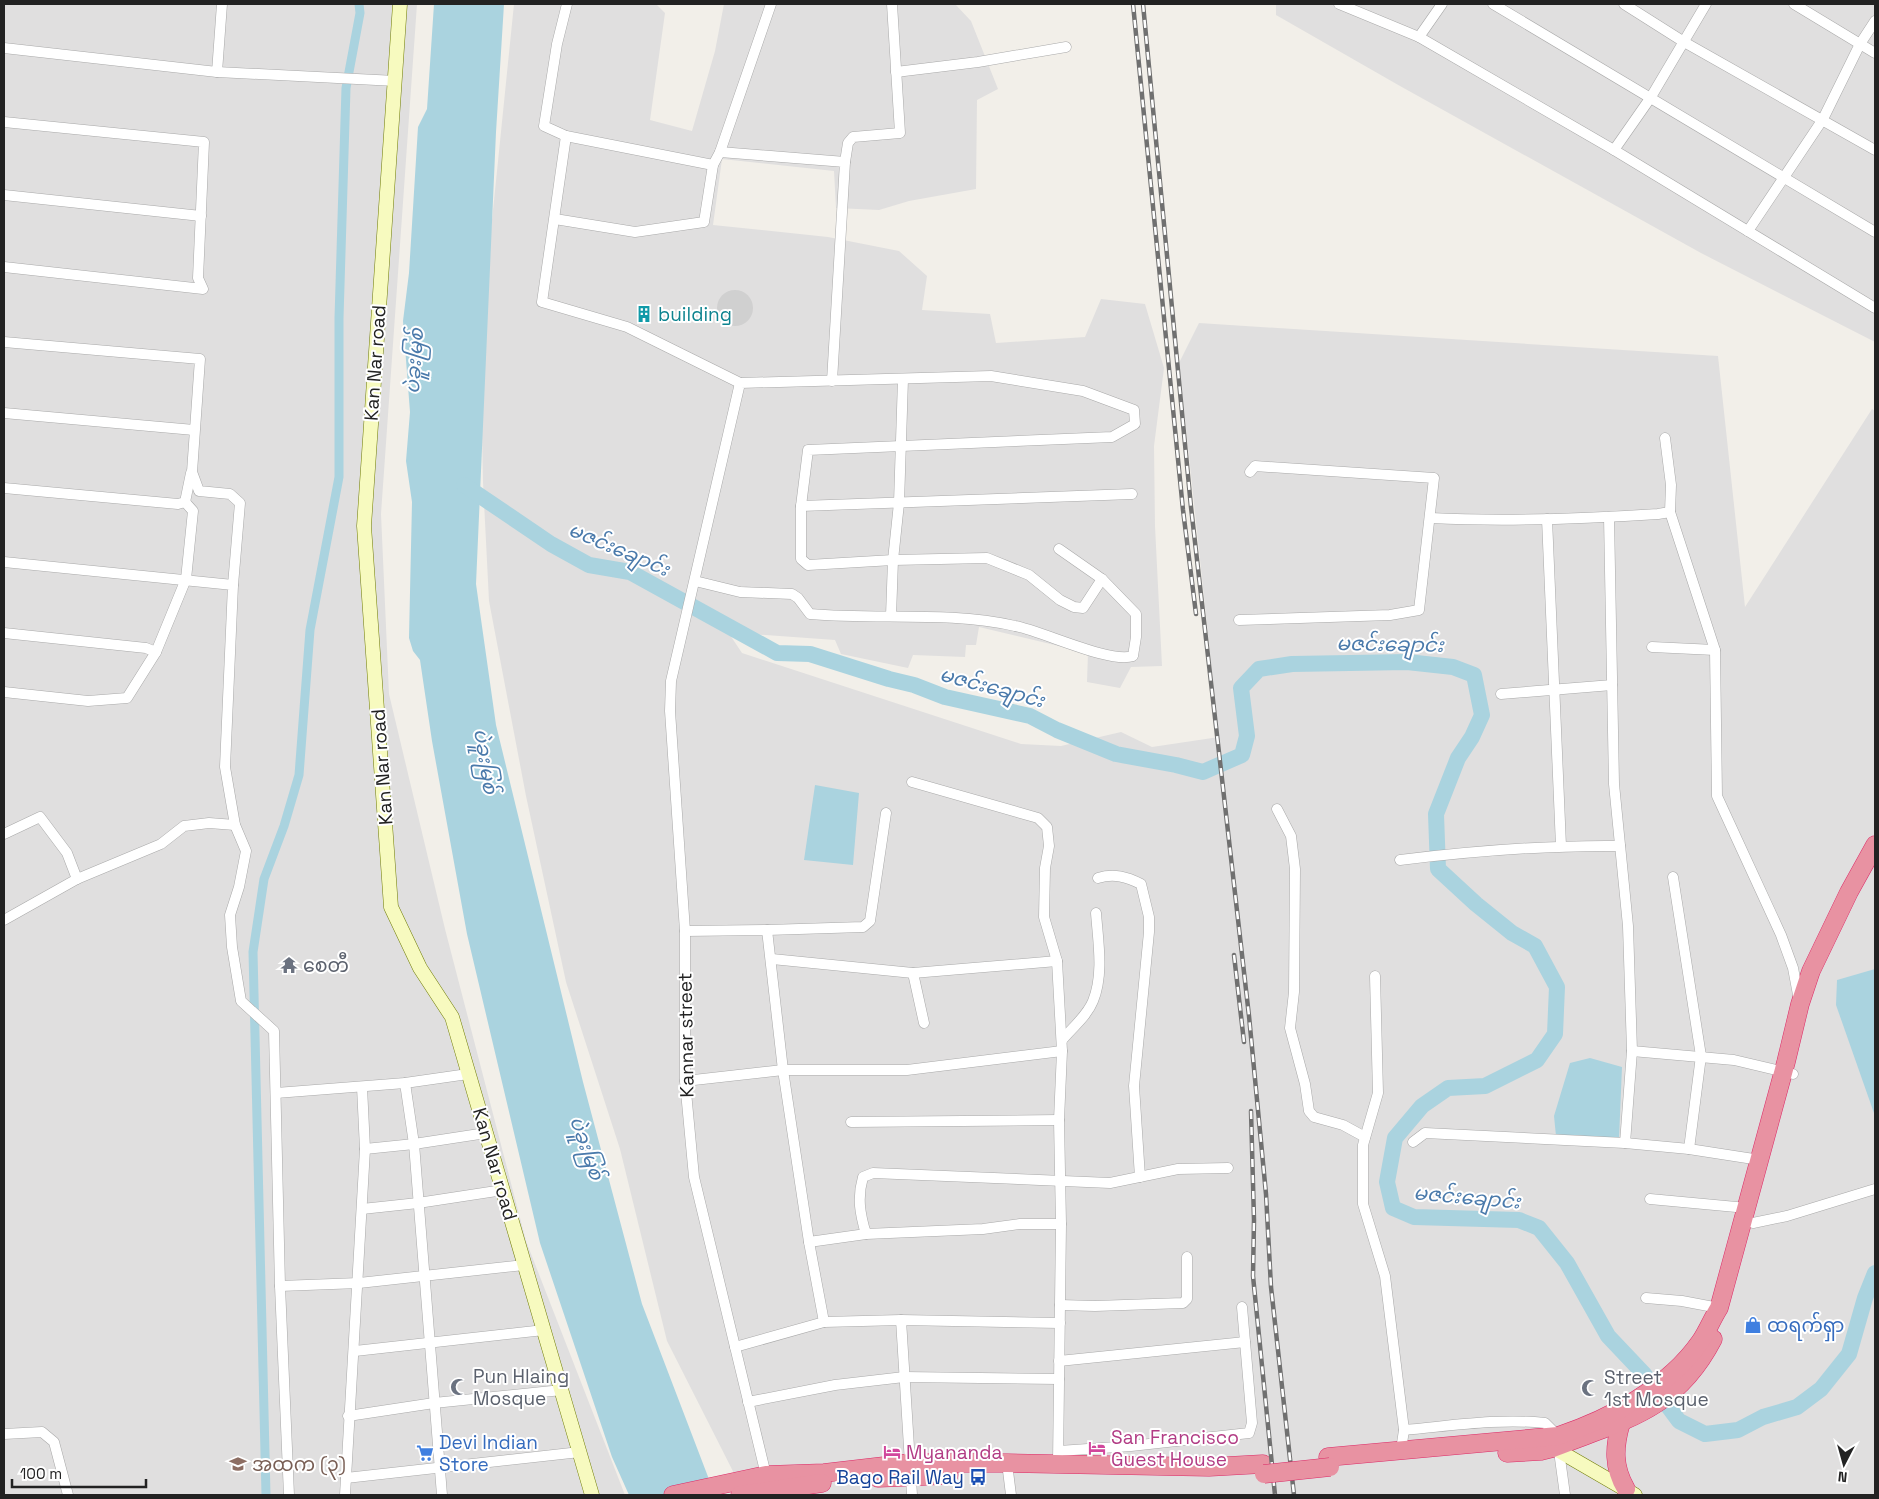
<svg xmlns="http://www.w3.org/2000/svg" width="1879" height="1499" font-family="'Space Grotesk','Noto Sans Myanmar',sans-serif">
<style>
.residential{fill:#e0dfdf}
.religious{fill:#d0d0d0}
.water{fill:#aad3df}
.lines{fill:none;stroke-linecap:round;stroke-linejoin:round}
.canal{stroke:#aad3df;stroke-width:9}
.river{stroke:#aad3df;stroke-width:16}
.street-casing{stroke:#a9a9a9;stroke-width:11}
.secondary-casing{stroke:#707d05;stroke-width:15}
.highway-casing{stroke:#dc2a67;stroke-width:19}
.street{stroke:#fff;stroke-width:10}
.secondary{stroke:#f7fabf;stroke-width:14}
.highway{stroke:#e892a2;stroke-width:18}
.rail-casing{stroke:#707070;stroke-width:4.5}
.rail{stroke:#fff;stroke-width:2.5;stroke-dasharray:8;stroke-linecap:butt}
.highway-bridge-casing{stroke:#dc2a67;stroke-width:19;stroke-linecap:butt}
.highway-bridge{stroke:#e892a2;stroke-width:18}
.labels{text-anchor:middle;dominant-baseline:central;stroke-width:4;stroke-linejoin:round;paint-order:stroke}
.culture-label{font-size:19px;fill:#0d838f;stroke:#fff;text-anchor:start}
.street-label{font-size:19px;fill:#222;stroke:#fff}
.worship-label{font-size:19px;fill:#5b616d;stroke:#fff;text-anchor:start}
.shop-label{font-size:19px;fill:#366cbe;stroke:#fff;text-anchor:start}
.hotel-label{font-size:19px;fill:#b23c85;stroke:#fff;text-anchor:start}
.education-label{font-size:19px;fill:#785e54;stroke:#fff;text-anchor:start}
.transit-label{font-size:19px;fill:#164399;stroke:#fff;text-anchor:end}
.water-label{font-size:20px;font-style:italic;fill:#4a7aab;stroke:#fff}
</style>
<rect width="100%" height="100%" fill="#f2efe9"/>
<g class="residential">
<polygon points="4,4 417,4 381,514 389,694 445,929 526,1241 625,1495 4,1495"/>
<polygon points="514,4 656,4 665,13 650,120 692,131 715,51 724,4 955,4 971,21 998,89 977,100 976,189 909,201 879,210 836,208 834,171 722,159 713,225 828,237 899,251 927,276 922,310 990,314 996,343 1085,337 1101,299 1145,304 1164,368 1154,446 1155,526 1162,666 1131,667 1120,688 1087,682 1088,653 979,627 976,645 966,645 965,657 913,655 908,668 841,654 835,640 750,634 718,617 742,653 1021,744 1061,746 1121,732 1152,747 1219,737 1179,363 1199,323 1718,356 1745,607 1872,409 1875,411 1875,1495 745,1495 667,1341 620,1149 566,982 526,796 489,601 483,482 480,338"/>
<polygon points="1276,4 1875,4 1875,342 1701,253 1400,86 1276,15"/>
</g>
<circle class="religious" cx="735" cy="308" r="18"/>
<g class="water">
<polygon points="434,4 504,4 496,132 476,584 496,725 583,1082 642,1304 715,1495 629,1495 612,1457 540,1243 467,934 432,741 420,660 413,651 409,638 412,502 406,461 410,412 403,321 409,273 418,127 427,109"/>
<polygon points="815,785 859,793 853,865 804,860"/>
<polygon points="1875,969 1875,1116 1836,1005 1837,980"/>
<polygon points="1590,1058 1622,1067 1619,1139 1575,1135 1556,1136 1554,1116 1570,1063"/>
</g>
<g class="lines">
<polyline class="canal" points="266,1495 253,952 264,879 284,826 299,775 310,630 339,477 339,318 346,88 360,13 359,4"/>
<polyline class="river" points="464,485 551,544 589,565 630,572 777,653 810,654 889,679 914,685 945,697 1030,716 1057,730 1116,754 1176,765 1203,772 1242,755 1247,736 1241,688 1259,669 1292,664 1407,662 1453,667 1474,675 1482,715 1472,737 1458,758 1436,814 1438,869 1476,904 1512,933 1535,946 1557,987 1555,1034 1537,1060 1485,1086 1448,1088 1422,1106 1395,1138 1387,1182 1393,1208 1414,1217 1519,1220 1539,1228 1567,1263 1608,1336 1644,1374 1679,1421 1705,1434 1738,1430 1763,1417 1797,1407 1821,1389 1849,1354 1865,1298 1875,1273"/>
<g class="street-casing">
<g id="street">
<polyline points="567,4 557,44 544,126 566,136 713,165"/>
<polyline points="1339,4 1419,37 1614,150 1875,308"/>
<polyline points="1493,4 1875,232"/>
<polyline points="1624,4 1684,42 1875,150"/>
<polyline points="1794,4 1875,53"/>
<polyline points="1419,37 1442,4"/>
<polyline points="4,48 217,72 222,4"/>
<polyline points="217,72 396,81"/>
<polyline points="896,72 978,62 1066,47"/>
<polyline points="4,122 204,142 198,278 203,289 4,267"/>
<polyline points="566,136 542,302 627,327 740,383"/>
<polyline points="1614,150 1651,97 1706,4"/>
<polyline points="720,152 845,162 832,381"/>
<polyline points="845,162 848,143 853,137 900,133 892,4"/>
<polyline points="4,195 201,216"/>
<polyline points="555,219 635,232 704,222 713,165 720,152 771,4"/>
<polyline points="1748,231 1823,119 1860,44 1875,21"/>
<polyline points="4,342 200,359 192,472 199,491 230,494 240,503 233,585"/>
<polyline points="4,413 194,430"/>
<polyline points="1665,438 1671,485 1670,512"/>
<polyline points="4,488 178,504 185,502 191,473"/>
<polyline points="801,506 1132,494"/>
<polyline points="1609,517 1614,784 1628,926 1632,1051 1625,1143"/>
<path d="M1431,518C1507,522 1582,519 1658,514L1670,512L1715,650L1717,796L1781,935L1793,968L1799,1000"/>
<polyline points="1547,519 1561,846"/>
<polyline points="4,562 233,585 225,767 235,825 246,851 239,887 230,915 232,947 241,1001 274,1031 280,1286 289,1495"/>
<path d="M695,581L740,592L792,594L798,598L810,614C878,620 948,611 1015,626C1042,631 1110,664 1133,656L1136,637V614L1102,579L1059,549"/>
<polyline points="891,616 893,560 899,503 903,379"/>
<polyline points="1239,620 1390,615 1419,610 1434,478 1255,466 1250,472"/>
<polyline points="4,633 146,648 156,652"/>
<polyline points="1652,647 1715,650"/>
<polyline points="4,692 88,701 127,698 156,652 186,579 193,511 185,502"/>
<polyline points="1501,694 1612,685"/>
<polyline points="912,782 1038,818 1047,827 1049,846 1045,868 1044,917 1057,961 1062,1051 1059,1120 1061,1224 1058,1463"/>
<polyline points="1277,809 1291,836 1295,869 1294,992 1290,1028 1305,1084 1309,1111 1314,1117 1343,1125 1365,1137"/>
<polyline points="4,834 40,817 67,853 77,879"/>
<path d="M1400,860C1474,851 1546,845 1620,846"/>
<polyline points="1673,877 1701,1056 1689,1149"/>
<path d="M1098,878C1114,873 1127,877 1141,884L1149,917V932L1134,1086L1140,1177"/>
<polyline points="4,920 77,879 161,844 184,826 209,823 235,825"/>
<polyline points="767,930 863,927 870,921 886,813"/>
<polyline points="685,931 767,930 783,1070 809,1242 824,1322"/>
<polyline points="772,959 913,973 1057,961"/>
<polyline points="913,973 924,1023"/>
<polyline points="1375,976 1378,1093 1363,1145 1363,1204 1385,1276 1404,1430 1401,1450"/>
<path d="M1062,1040C1072,1028 1087,1016 1093,1001C1104,974 1098,941 1096,913"/>
<polyline points="1632,1051 1734,1060 1793,1074"/>
<polyline points="685,1081 783,1070 907,1070 1062,1051"/>
<polyline points="405,1083 414,1144 442,1495"/>
<polyline points="276,1093 405,1083 468,1074"/>
<polyline points="851,1122 1059,1120"/>
<polyline points="1413,1142 1425,1133 1625,1143 1689,1149 1760,1160"/>
<polyline points="365,1149 414,1144 486,1133"/>
<polyline points="1650,1199 1747,1208"/>
<polyline points="362,1209 418,1203 503,1190"/>
<polyline points="1753,1223 1787,1216 1875,1189"/>
<path d="M1061,1224H1020L983,1229L866,1234C860,1214 857,1198 863,1177L873,1173L1110,1183L1178,1169L1228,1168"/>
<polyline points="809,1242 866,1234"/>
<polyline points="280,1286 359,1283 524,1265"/>
<polyline points="1646,1298 1682,1301 1719,1308"/>
<polyline points="1060,1305 1095,1306 1183,1303 1187,1299 1187,1257"/>
<polyline points="901,1320 912,1495"/>
<polyline points="735,1347 824,1322 901,1320 1060,1323"/>
<polyline points="355,1351 544,1330"/>
<polyline points="1059,1361 1245,1342"/>
<polyline points="748,1402 835,1385 904,1377 1059,1379"/>
<polyline points="348,1416 434,1403 562,1390"/>
<path d="M1404,1430C1450,1426 1498,1418 1545,1423L1559,1437"/>
<polyline points="4,1434 42,1432 54,1442 68,1495"/>
<polyline points="1059,1451 1131,1446 1249,1433 1252,1423 1242,1307"/>
<polyline points="1559,1451 1565,1495"/>
<polyline points="1007,1463 1011,1495"/>
<polyline points="766,1475 694,1177 685,1081 685,931 670,711 671,681 740,383 991,376 1083,391 1134,410 1135,424 1112,437 808,450 801,506 801,559 808,565 893,560 987,558 1029,575 1060,600 1074,607 1083,608 1102,579"/>
<polyline points="346,1478 580,1452"/>
<polyline points="345,1495 365,1149 362,1087"/>
</g>
</g>
<g class="secondary-casing">
<g id="secondary">
<polyline points="400,4 364,526 391,907 420,968 452,1017 592,1495"/>
<polyline points="1547,1444 1635,1495"/>
</g>
</g>
<g class="highway-casing">
<g id="highway">
<path d="M1621,1423C1614,1447 1613,1467 1626,1489"/>
<path d="M1507,1453L1541,1451L1553,1448C1623,1420 1675,1412 1713,1339"/>
<path d="M1328,1457L1558,1436C1609,1419 1668,1388 1700,1342C1707,1332 1712,1319 1719,1308L1786,1062L1800,1004L1811,971L1849,892L1875,845"/>
<polyline points="878,1478 949,1475"/>
<polyline points="673,1495 766,1475 824,1473 910,1463 1007,1463 1209,1467 1263,1464"/>
<polyline points="740,1495 822,1483"/>
</g>
</g>
<use href="#street" class="street"/>
<use href="#secondary" class="secondary"/>
<use href="#highway" class="highway"/>
<g class="rail-casing">
<g id="rail">
<polyline points="1133,4 1183,510 1196,614"/>
<polyline points="1143,4 1191,507 1249,1016 1266,1194 1271,1287 1294,1495"/>
<polyline points="1234,955 1244,1042"/>
<polyline points="1251,1111 1254,1220 1253,1276 1275,1495"/>
</g>
</g>
<use href="#rail" class="rail"/>
<g class="highway-bridge-casing">
<polyline id="highway-bridge" points="1264,1474 1330,1467"/>
</g>
<use href="#highway-bridge" class="highway-bridge"/>
</g>
<defs>
<g id="building-bare" transform="scale(1.35)"><path d="M-4-6H4V6H1V3H-1V6H-4ZM-2.5-4.3h1.7v1.8h-1.7ZM.8-4.3h1.7v1.8H.8ZM-2.5-1h1.7V.8h-1.7ZM.8-1h1.7V.8H.8Z" fill="#0f9aa8" stroke="#fff" stroke-width="2.5" paint-order="stroke"/></g>
<g id="temple-bare" transform="scale(1.35)"><path d="M0-6L5-2H3V0L6.5 2.5H4V6H1.5V3h-3V6H-4V2.5H-6.5L-3 0V-2H-5Z" fill="#6b7280" stroke="#fff" stroke-width="2.5" paint-order="stroke"/></g>
<g id="shop-bare" transform="scale(1.35)"><path d="M-5-2.5h2.3a2.7 3.5 0 0 1 5.4 0H5L5.5 6h-11ZM-1.5-2.5h3a1.5 2.3 0 0 0-3 0Z" fill="#3f7fe0" stroke="#fff" stroke-width="2.5" paint-order="stroke"/></g>
<g id="mosque-bare" transform="scale(1.35)"><path d="M3.5-4.9A6 6 0 1 0 3.5 4.9A5 5 0 1 1 3.5-4.9Z" fill="#6b7280" stroke="#fff" stroke-width="2.5" paint-order="stroke"/></g>
<g id="hotel-bare" transform="scale(1.35)"><path d="M-6-4.5h1.5V1H6V5H4.5V3h-9V5H-6ZM-4 0a1.8 1.8 0 1 1 3.6 0ZM.5 0V-2.5h3Q6-2.5 6 0Z" fill="#d1479c" stroke="#fff" stroke-width="2.5" paint-order="stroke"/></g>
<g id="supermarket-bare" transform="scale(1.35)"><path d="M-6-5.5h2.5l.6 2H6L4.5 2H-2.5L-4.4-4H-6ZM-1.5 3.2a1.3 1.3 0 1 0 .1 0ZM3 3.2a1.3 1.3 0 1 0 .1 0Z" fill="#3f7fe0" stroke="#fff" stroke-width="2.5" paint-order="stroke"/></g>
<g id="school-bare" transform="scale(1.35)"><path d="M0-5L7-2L0 1L-7-2ZM-4 1L0 2.5L4 1V4Q0 6-4 4Z" fill="#8d6e63" stroke="#fff" stroke-width="2.5" paint-order="stroke"/></g>
<g id="bus-bare" transform="scale(1.35)"><path d="M-5-6H5V4H4V6H2V4H-2V6H-4V4H-5ZM-3.5-4V0h7V-4ZM-3.5 1.2v1.5H-2V1.2ZM2 1.2v1.5H3.5V1.2Z" fill="#1a4fb4" stroke="#fff" stroke-width="2.5" paint-order="stroke"/></g>
</defs>
<g fill-rule="evenodd">
<use href="#building-bare" x="644" y="314"/>
<use href="#temple-bare" x="289" y="965"/>
<use href="#shop-bare" x="1753" y="1325"/>
<use href="#mosque-bare" x="459" y="1387"/>
<use href="#mosque-bare" x="1590" y="1388"/>
<use href="#hotel-bare" x="1097" y="1448"/>
<use href="#hotel-bare" x="892" y="1452"/>
<use href="#supermarket-bare" x="425" y="1453"/>
<use href="#school-bare" x="238" y="1464"/>
<use href="#bus-bare" x="978" y="1477"/>
</g>
<g class="labels">
<g class="culture-label">
<text x="658" y="314">building</text>
</g>
<g class="street-label">
<text transform="translate(375 363) rotate(-86)">Kan Nar road</text>
<text transform="translate(382 767) rotate(-94)">Kan Nar road</text>
<text transform="translate(686 1035) rotate(-91)">Kannar street</text>
<text transform="translate(495 1164) rotate(74)">Kan Nar road</text>
</g>
<g class="worship-label">
<text x="303" y="965">စေတီ</text>
<text x="473" y="1376">Pun Hlaing<tspan x="473" dy="22">Mosque</tspan></text>
<text x="1604" y="1377">Street<tspan x="1604" dy="22">1st Mosque</tspan></text>
</g>
<g class="shop-label">
<text x="1767" y="1325">ထရက်ရှာ</text>
<text x="439" y="1442">Devi Indian<tspan x="439" dy="22">Store</tspan></text>
</g>
<g class="hotel-label">
<text x="1111" y="1437">San Francisco<tspan x="1111" dy="22">Guest House</tspan></text>
<text x="906" y="1452">Myananda</text>
</g>
<g class="education-label">
<text x="252" y="1464">အထက (၃)</text>
</g>
<g class="transit-label">
<text x="964" y="1477">Bago Rail Way</text>
</g>
<g class="water-label">
<text transform="translate(414 361) rotate(-86)">ပဲခူးမြစ်</text>
<text transform="translate(619 549) rotate(23)">မဇင်းချောင်း</text>
<text transform="translate(1390 644) rotate(1)">မဇင်းချောင်း</text>
<text transform="translate(992 687) rotate(15)">မဇင်းချောင်း</text>
<text transform="translate(486 761) rotate(81)">ပဲခူးမြစ်</text>
<text transform="translate(587 1148) rotate(71)">ပဲခူးမြစ်</text>
<text transform="translate(1467 1197) rotate(5)">မဇင်းချောင်း</text>
</g>
</g>
<rect width="1879" height="1499" fill="none" stroke="#222222" stroke-width="10"/>
<g transform="translate(1844 1464) rotate(186)" stroke="#ffffff" stroke-width="4" paint-order="stroke">
<path d="M0-4L9 19L0 12L-9 19Z" fill="#222222"/>
<text y="-8" font-size="14" font-weight="bold" text-anchor="middle" fill="#222222">N</text>
</g>
<path d="M12 1479v8h134v-8" fill="none" stroke="#222222" stroke-width="2.5"/>
<text x="20" y="1479" font-size="15" fill="#222222" stroke="#ffffff" stroke-width="4" paint-order="stroke">100 m</text>
</svg>
